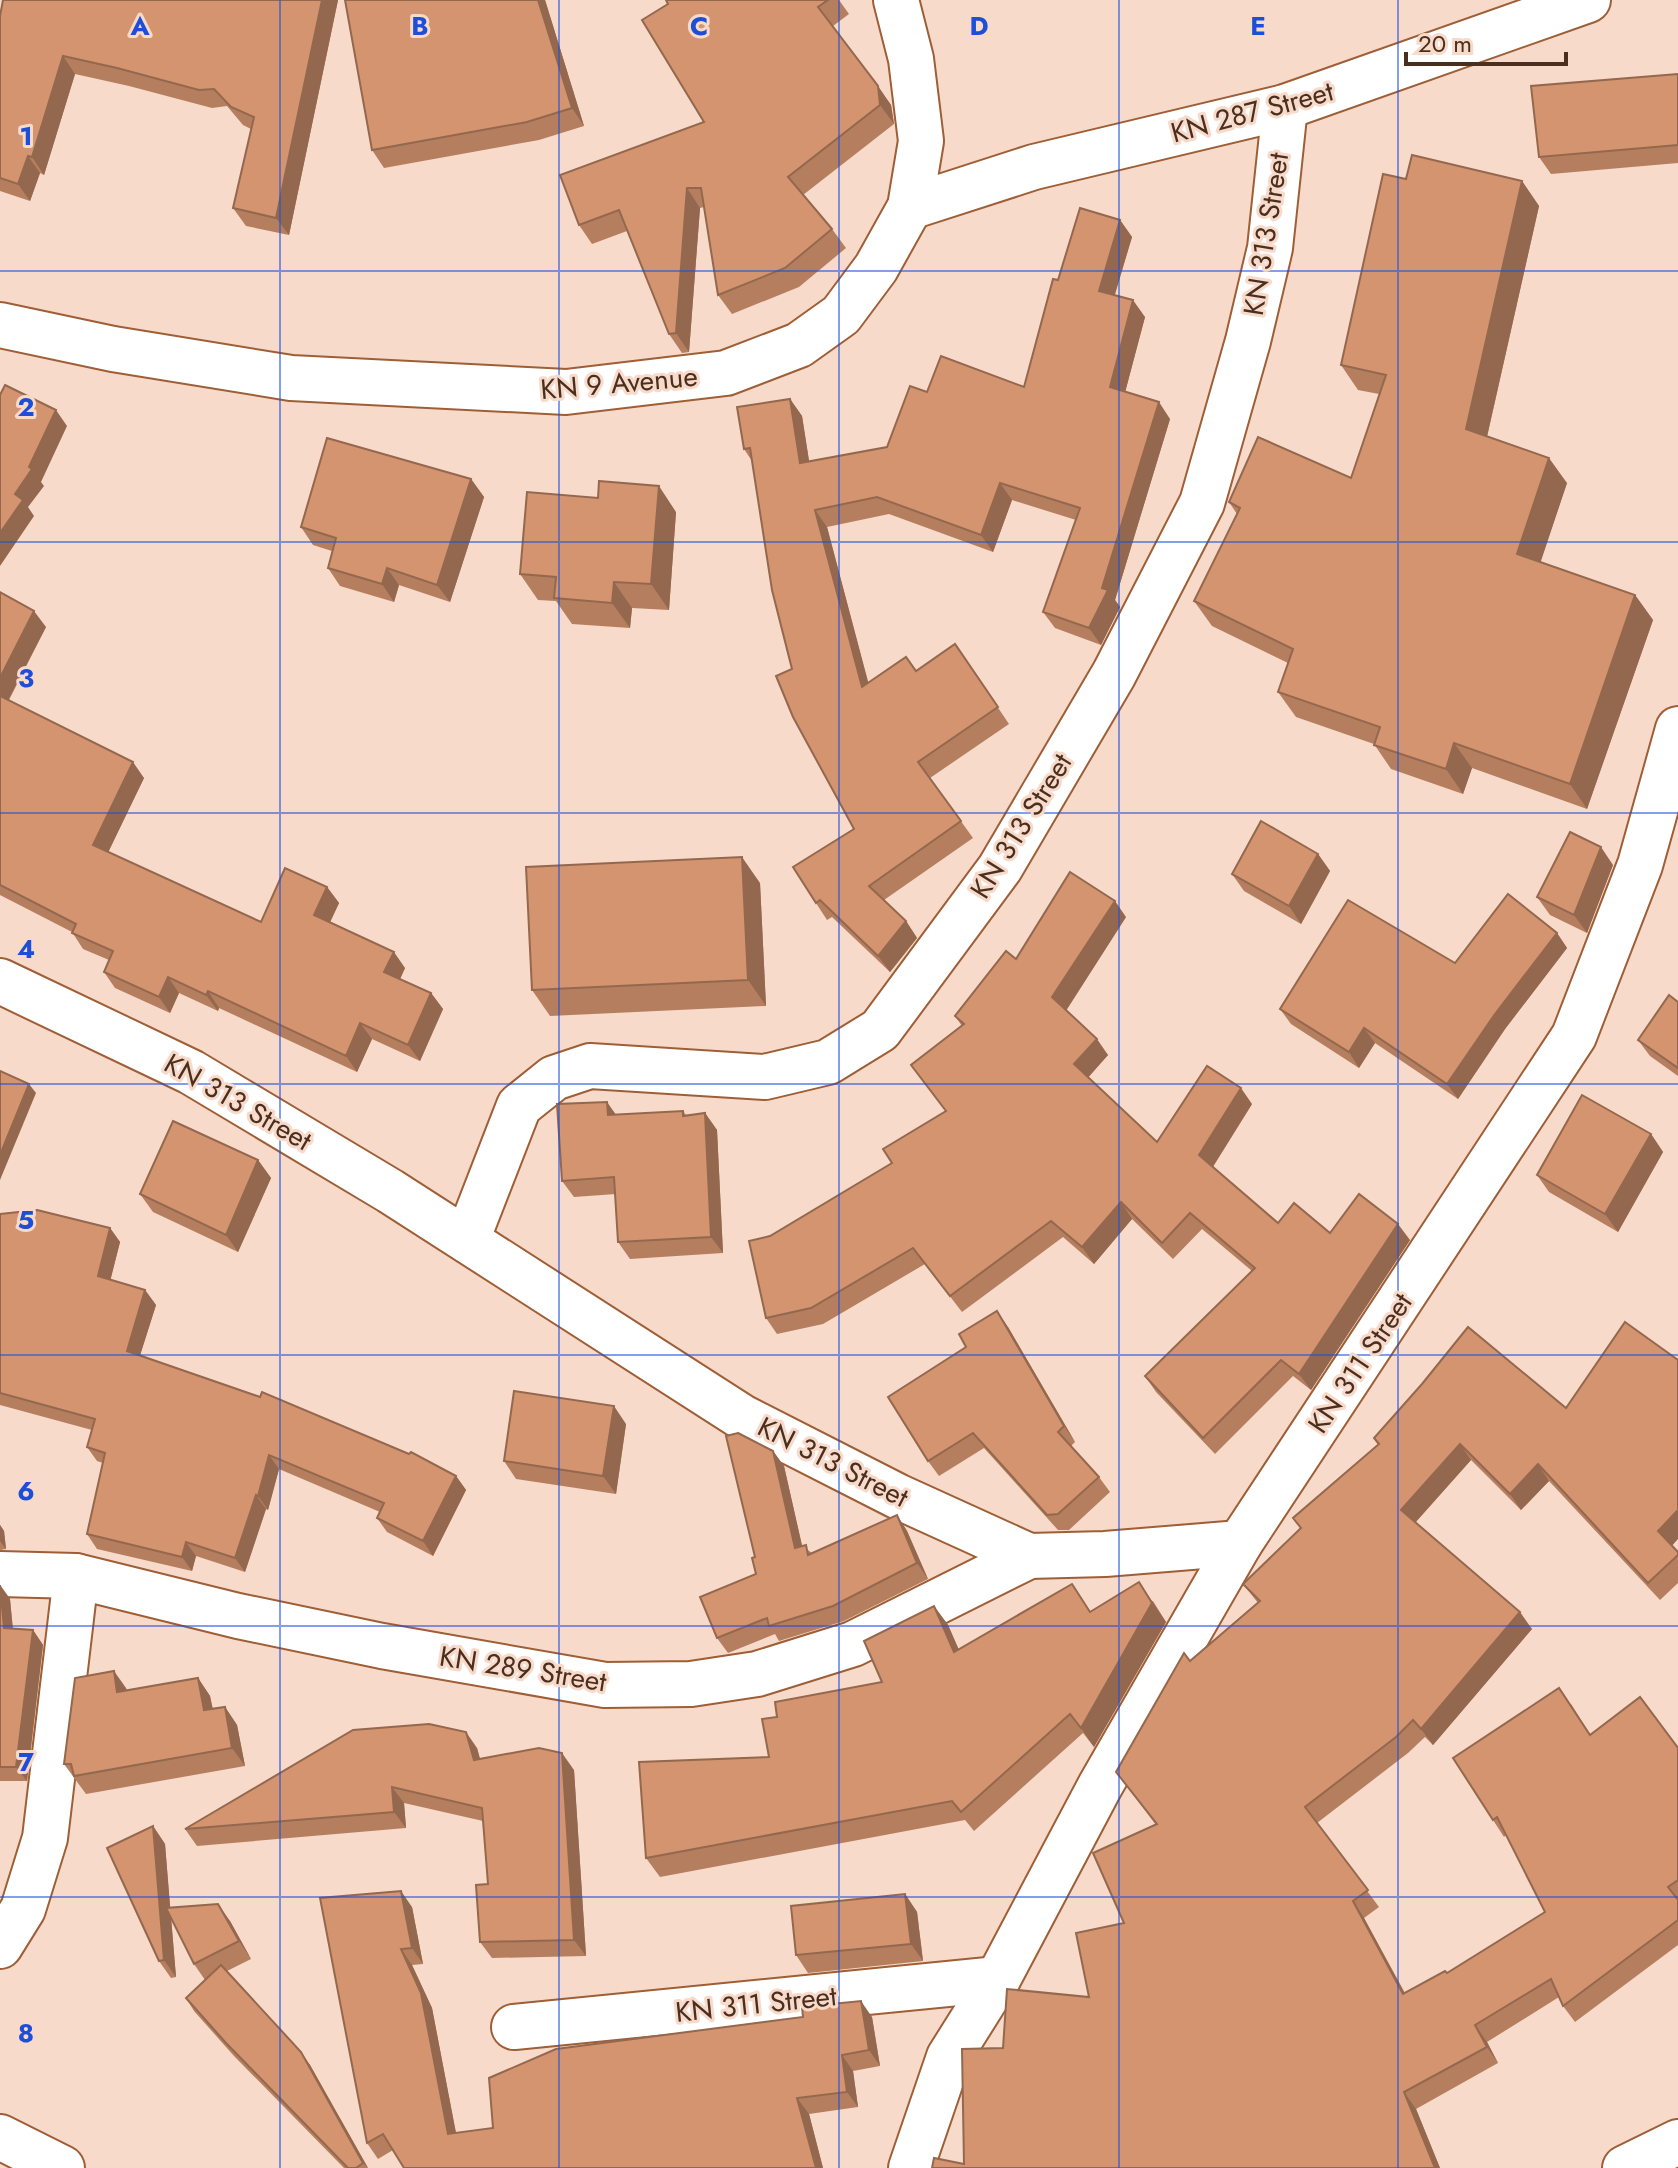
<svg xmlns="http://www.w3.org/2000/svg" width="1678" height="2168" font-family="Jost,sans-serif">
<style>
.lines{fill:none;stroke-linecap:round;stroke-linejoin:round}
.street-casing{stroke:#9e5e36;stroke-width:48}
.street{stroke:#fff;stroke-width:44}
.wall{fill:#b57f5f}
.shaded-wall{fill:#94684e}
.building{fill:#d3946f;stroke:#94684e;stroke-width:2}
.grid{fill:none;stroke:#1d4ed8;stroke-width:2;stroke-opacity:0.55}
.labels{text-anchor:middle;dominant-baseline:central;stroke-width:6;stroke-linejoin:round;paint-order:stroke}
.street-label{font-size:28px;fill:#4b2f1e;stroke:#f8daca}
.grid-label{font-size:26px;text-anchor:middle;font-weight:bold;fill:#1d4ed8;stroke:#f8daca;stroke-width:6;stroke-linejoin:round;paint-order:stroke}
</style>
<rect width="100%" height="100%" fill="#f8daca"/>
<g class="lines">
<g class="street-casing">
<g id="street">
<polyline points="910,207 1034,167 1285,107 1588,0"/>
<polyline points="0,325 113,349 291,378 566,392 726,373 799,345 841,315 876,268 910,207 921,141 911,59 896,0"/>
<polyline points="0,981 191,1072 390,1191 742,1417 897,1496 1029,1556 1105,1554 1240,1543"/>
<polyline points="467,1240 519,1106 554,1078 590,1066 765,1077 828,1062 880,1030 1000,868 1114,674 1202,503 1248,341 1270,248 1285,107"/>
<polyline points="0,1574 76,1576 238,1616 382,1646 605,1685 691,1684 757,1674 853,1644 1029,1556"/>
<polyline points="0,1946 23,1909 45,1838 76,1576"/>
<polyline points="514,2027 998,1979"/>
<polyline points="0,2137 62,2168"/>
<polyline points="911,2168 949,2057 998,1979 1100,1786 1240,1543 1574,1036 1640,865 1678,729"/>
<polyline points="1625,2168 1678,2142"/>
</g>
</g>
<use href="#street" class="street"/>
</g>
<g class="wall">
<polygon points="338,0 289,235 246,226 233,208 251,129 243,125 227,106 212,108 129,86 75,74 44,175 40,173 30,201 0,191 0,16"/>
<polygon points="345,0 545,0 584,126 539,140 384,168 372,150"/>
<polygon points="666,0 839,0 849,14 833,26 891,105 894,124 803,195 832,229 846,248 799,287 732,314 718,295 704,207 700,208 689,352 682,353 669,334 627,231 592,244 579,225 704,122 668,4"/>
<polygon points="1678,74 1678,163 1551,174 1539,157"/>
<polygon points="1406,179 1522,181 1539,206 1487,437 1567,483 1540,562 1635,595 1653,620 1587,809 1472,768 1463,794 1391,769 1374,744 1296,717 1278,692 1288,663 1212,626 1194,601 1237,514 1229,502 1351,478 1379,394 1358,390 1341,365"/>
<polygon points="1120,220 1132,237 1114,295 1145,317 1125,392 1170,419 1115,600 1120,607 1101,645 1055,628 1043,612 1076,520 1012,500 993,552 889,514 827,527 868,683 916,671 955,644 1009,724 930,778 973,838 884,900 906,921 917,938 890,972 832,917 827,920 816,903 854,829 792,669 752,461 744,449 790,399 802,416 809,461 887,447 927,392 1024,387 1058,280"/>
<polygon points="471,479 484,497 450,602 399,585 394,602 340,586 328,568 332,551 313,545 301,527"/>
<polygon points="676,512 669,610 632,608 630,628 572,624 556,601 538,600 520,574"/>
<polygon points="0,592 46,627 9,700 144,778 108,852 261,922 327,887 339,903 330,922 405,968 400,979 431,993 443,1009 420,1061 372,1039 357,1072 219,1008 218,1011 179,993 170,1013 115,988 104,972 109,960 83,949 72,932 0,895"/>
<polygon points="1318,854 1330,871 1301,924 1244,891 1232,874"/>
<polygon points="1613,865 1587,933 1550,915 1537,897"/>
<polygon points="760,883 766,1006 550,1016 532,990"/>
<polygon points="1126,917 1066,1010 1108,1055 1088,1077 1157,1142 1252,1104 1213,1167 1278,1223 1330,1233 1410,1240 1311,1390 1293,1376 1215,1454 1156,1392 1145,1376 1252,1271 1202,1229 1173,1259 1132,1219 1094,1264 1063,1237 962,1312 925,1264 823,1324 777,1334 766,1318 770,1236 892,1163 945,1112 962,1026 955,1016 1016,959"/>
<polygon points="1557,933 1567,948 1505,1029 1458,1099 1375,1043 1359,1068 1291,1024 1280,1009 1455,963"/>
<polygon points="1678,1002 1678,1076 1650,1056 1638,1040"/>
<polygon points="683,1111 686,1115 705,1113 717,1130 723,1253 630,1259 618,1242 616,1194 574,1197 562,1181 616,1115"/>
<polygon points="1651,1134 1663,1152 1618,1232 1549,1192 1537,1175"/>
<polygon points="258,1160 271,1178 238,1252 153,1212 140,1194"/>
<polygon points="0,1214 110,1228 120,1242 110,1280 145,1290 156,1305 140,1355 456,1476 466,1490 433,1556 387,1532 377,1518 380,1512 279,1469 268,1510 266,1509 245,1572 196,1556 192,1571 97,1549 87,1534 103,1463 97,1461 87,1447 92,1430 0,1405"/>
<polygon points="1008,1327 1075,1442 1071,1446 1099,1477 1110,1492 1069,1530 1058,1530 984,1448 939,1476 928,1461"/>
<polygon points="1422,1384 1672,1546 1678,1552 1678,1583 1660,1600 1549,1481 1521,1510 1471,1460 1416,1522 1532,1629 1433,1745 1425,1737 1408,1753 1317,1823 1379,1907 1364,1918 1405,1993 1447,1973 1545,1912 1506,1835 1504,1837 1493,1820 1571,1704 1590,1735 1678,1748 1678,1945 1575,2022 1563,2006 1559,1997 1487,2042 1498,2063 1416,2109 1440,2168 932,2168 964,2164 1003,2048 1089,1997 1124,1923 1156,1825 1116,1772 1190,1661 1258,1603 1243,1584 1300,1528 1293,1518 1378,1445 1374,1438"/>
<polygon points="626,1424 616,1494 516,1479 504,1461"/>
<polygon points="773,1451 784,1466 802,1546 812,1553 897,1515 907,1531 928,1579 844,1621 779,1641 775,1634 728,1653 717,1638 756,1574 755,1557"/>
<polygon points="0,1525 4,1531 6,1549 0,1550"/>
<polygon points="0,1585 10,1599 13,1629 33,1630 43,1645 27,1781 0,1781"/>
<polygon points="1153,1601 1166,1622 1094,1747 1083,1733 974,1831 965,1820 660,1877 646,1858 769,1757 777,1717 882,1682 934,1606 948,1625 959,1650 1091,1612"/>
<polygon points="198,1678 210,1696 213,1709 225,1707 237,1725 245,1766 86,1794 64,1764 126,1688 127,1691"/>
<polygon points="477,1748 480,1759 574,1770 586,1956 492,1958 480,1942 488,1884 483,1821 404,1803 406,1828 197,1846 185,1829"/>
<polygon points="153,1826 165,1844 170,1908 230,1921 251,1959 227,1971 310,2065 368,2168 344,2168 234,2056 194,2011 186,1998 205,1980 194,1964 171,1918 176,1977 171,1978 159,1961"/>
<polygon points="905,1894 917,1912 923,1961 808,1973 796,1955"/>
<polygon points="320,1898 412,1907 423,1964 412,1965 432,2008 456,2133 493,2128 872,2017 880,2066 853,2071 858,2107 809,2114 823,2168 404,2168 393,2150 378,2159 367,2143"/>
</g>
<g class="shaded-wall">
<polygon points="322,0 338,0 289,235 276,218"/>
<polygon points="538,0 545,0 584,126 572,108"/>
<polygon points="63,56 75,74 44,175 32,157"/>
<polygon points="878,86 891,105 894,124 880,105"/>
<polygon points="28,156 40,173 30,201 18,184"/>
<polygon points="1522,181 1539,206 1483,454 1466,429"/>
<polygon points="687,188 700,208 689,352 676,333"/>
<polygon points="1120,220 1132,237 1111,308 1099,291"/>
<polygon points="1133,300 1145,317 1122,404 1110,387"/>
<polygon points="790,399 802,416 812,480 800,463"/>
<polygon points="1159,402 1170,419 1115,600 1120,607 1101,645 1089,628"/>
<polygon points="56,410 67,426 41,482 44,486 28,507 34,516 0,566 0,533 15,494"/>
<polygon points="1549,458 1567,483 1535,579 1517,554"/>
<polygon points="471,479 484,497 450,602 437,585"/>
<polygon points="1000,483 1012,500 993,552 981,535"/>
<polygon points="659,486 676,512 669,610 651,584"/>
<polygon points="815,510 827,527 874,704 862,687"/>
<polygon points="387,568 399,585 394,602 382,584"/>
<polygon points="614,582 632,608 630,628 612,603"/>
<polygon points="1635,595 1653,620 1587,809 1570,784"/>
<polygon points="34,611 46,627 4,708 0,702 0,678"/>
<polygon points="1454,743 1472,768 1463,794 1446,769"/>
<polygon points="133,762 144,778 104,861 93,845"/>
<polygon points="1601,847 1613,865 1587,933 1574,915"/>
<polygon points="1318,854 1330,871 1301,924 1289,906"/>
<polygon points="742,857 760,883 766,1006 748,980"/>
<polygon points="327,887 339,903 326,931 314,915"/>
<polygon points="1115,901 1126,917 1064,1014 1052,997"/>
<polygon points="906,921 917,938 890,972 878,956"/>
<polygon points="1557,933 1567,948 1505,1029 1458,1099 1447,1084 1495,1014"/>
<polygon points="394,952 405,968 396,988 384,972"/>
<polygon points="168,977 179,993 170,1013 159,997"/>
<polygon points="208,991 219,1008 218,1011 206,995"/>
<polygon points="431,993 443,1009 420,1061 408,1045"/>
<polygon points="360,1023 372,1039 357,1072 346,1056"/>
<polygon points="1364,1028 1375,1043 1359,1068 1349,1052"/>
<polygon points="1097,1039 1108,1055 1086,1080 1074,1064"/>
<polygon points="29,1084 36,1093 0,1180 0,1155"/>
<polygon points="1241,1088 1252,1104 1210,1171 1199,1155"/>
<polygon points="607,1102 619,1119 608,1115"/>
<polygon points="705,1113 717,1130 723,1253 711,1237"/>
<polygon points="1651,1134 1663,1152 1618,1232 1605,1214"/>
<polygon points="258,1160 271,1178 238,1252 226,1235"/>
<polygon points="1121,1202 1132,1219 1094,1264 1082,1247"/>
<polygon points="1398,1224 1410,1240 1311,1390 1299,1374"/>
<polygon points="110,1228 120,1242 108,1290 98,1276"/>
<polygon points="145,1290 156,1305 137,1365 127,1351"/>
<polygon points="997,1311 1008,1327 1075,1442 1064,1426"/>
<polygon points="614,1406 626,1424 616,1494 603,1476"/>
<polygon points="1460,1444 1471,1460 1412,1526 1401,1510"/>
<polygon points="773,1451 784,1466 806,1563 795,1548"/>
<polygon points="269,1455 279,1469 268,1510 258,1496"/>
<polygon points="1538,1464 1549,1481 1521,1510 1510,1494"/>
<polygon points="456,1476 466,1490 433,1556 423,1541"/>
<polygon points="256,1495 266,1509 245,1572 235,1558"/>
<polygon points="1678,1510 1678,1539 1670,1548 1658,1531"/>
<polygon points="897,1515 907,1531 928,1579 917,1563"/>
<polygon points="0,1525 4,1531 6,1549 0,1541"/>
<polygon points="186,1542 196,1556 192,1571 182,1557"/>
<polygon points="1139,1582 1166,1622 1094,1747 1081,1728"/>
<polygon points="0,1585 10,1599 14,1643 4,1628"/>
<polygon points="934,1606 948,1625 968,1671 954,1652"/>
<polygon points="1520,1612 1532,1629 1433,1745 1421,1729"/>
<polygon points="33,1630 43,1645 27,1781 16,1767"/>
<polygon points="114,1671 126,1688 130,1710 117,1692"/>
<polygon points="198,1678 210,1696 216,1728 204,1710"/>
<polygon points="225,1707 237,1725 245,1766 232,1748"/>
<polygon points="466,1732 477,1748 485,1777 474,1760"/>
<polygon points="562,1753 574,1770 586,1956 574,1940"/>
<polygon points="392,1787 404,1803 406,1828 394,1812"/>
<polygon points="153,1826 165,1844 176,1977 164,1960"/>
<polygon points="401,1891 412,1907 423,1964 412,1948"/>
<polygon points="905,1894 917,1912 923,1961 911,1944"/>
<polygon points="1353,1901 1364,1918 1414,2011 1403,1994"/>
<polygon points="218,1904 230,1921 251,1959 239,1941"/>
<polygon points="401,1949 412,1965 432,2008 459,2149 448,2134"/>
<polygon points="861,2001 872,2017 880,2066 869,2050"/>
<polygon points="1475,2025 1487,2042 1498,2063 1487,2047"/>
<polygon points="301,2052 310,2065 368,2168 363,2163"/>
<polygon points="842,2055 853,2071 858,2107 847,2092"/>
<polygon points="1404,2092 1416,2109 1440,2168 1435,2168"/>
<polygon points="797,2098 809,2114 823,2168 816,2168"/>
</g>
<g class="building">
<polygon points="3,0 322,0 276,218 233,208 254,117 231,107 214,89 199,90 117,68 63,56 32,157 28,156 18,184 0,178 0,16"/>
<polygon points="345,0 538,0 572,108 527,122 372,150"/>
<polygon points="666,0 828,0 818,7 878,86 880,105 788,177 832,229 785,268 718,295 701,188 687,188 676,333 669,334 619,210 579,225 560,175 704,122 642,20 668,4"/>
<polygon points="1678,74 1678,145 1539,157 1531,86"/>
<polygon points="1412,155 1522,181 1466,429 1549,458 1517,554 1635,595 1570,784 1454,743 1446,769 1374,745 1380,727 1278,692 1293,649 1194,601 1240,508 1229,502 1258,437 1351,478 1386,375 1341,365 1383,174 1406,179"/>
<polygon points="1080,208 1120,220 1099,291 1133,300 1110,387 1159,402 1102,588 1108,590 1089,628 1043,612 1080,508 1000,483 981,535 877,497 815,510 862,687 906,657 916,671 955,644 998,707 918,762 961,821 869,886 906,921 878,956 820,900 816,903 793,867 854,829 793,717 776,676 792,669 772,590 750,448 744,449 737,407 790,399 800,463 887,447 910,386 927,392 941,356 1024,387 1053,279 1058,280"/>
<polygon points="5,385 56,410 29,467 32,469 15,494 23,500 0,533 0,395"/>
<polygon points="327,438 471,479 437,585 387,568 382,584 328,568 336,538 301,527"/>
<polygon points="599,481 659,486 651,584 614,582 612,603 554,598 556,577 520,574 527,492 598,498"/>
<polygon points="0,592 34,611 0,678"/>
<polygon points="0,696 133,762 93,845 261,922 285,868 327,887 314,915 394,952 384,972 431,993 408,1045 360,1023 346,1056 208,991 206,995 168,977 159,997 104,972 113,951 72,933 76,924 0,885"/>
<polygon points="1261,821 1318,854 1289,906 1232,874"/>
<polygon points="1570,832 1601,847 1574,915 1537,897"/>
<polygon points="742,857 748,980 532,990 526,867"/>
<polygon points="1070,872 1115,901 1052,997 1097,1039 1074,1064 1157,1142 1207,1066 1241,1088 1199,1155 1278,1223 1294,1203 1330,1233 1359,1194 1398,1224 1299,1374 1281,1360 1203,1438 1145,1376 1255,1268 1190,1213 1162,1243 1121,1202 1082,1247 1051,1221 950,1296 913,1248 811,1308 766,1318 749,1241 770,1236 892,1163 883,1149 946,1111 911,1065 964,1024 955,1016 1006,951 1016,959"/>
<polygon points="1508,894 1557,933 1495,1014 1447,1084 1364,1028 1349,1052 1280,1009 1348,900 1455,963"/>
<polygon points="1669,995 1678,1002 1678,1068 1638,1040"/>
<polygon points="0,1071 29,1084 0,1155"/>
<polygon points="1582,1095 1651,1134 1605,1214 1537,1175"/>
<polygon points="607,1102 608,1115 683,1111 683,1116 705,1113 711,1237 618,1242 614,1177 562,1181 557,1104"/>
<polygon points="173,1121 258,1160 226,1235 140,1194"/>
<polygon points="37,1210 110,1228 98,1276 145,1290 127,1351 260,1397 262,1392 409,1454 411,1452 456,1476 423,1541 377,1518 384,1503 269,1455 258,1496 256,1495 235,1558 186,1542 182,1557 87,1534 105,1453 87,1447 95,1419 0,1393 0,1214"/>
<polygon points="997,1311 1064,1426 1058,1432 1099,1477 1058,1514 1047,1515 973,1433 928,1461 888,1397 966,1347 959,1334"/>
<polygon points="1625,1322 1678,1360 1678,1510 1658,1531 1678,1552 1678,1555 1648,1583 1538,1464 1510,1494 1460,1444 1401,1510 1520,1612 1421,1729 1413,1720 1396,1737 1305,1807 1368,1890 1353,1901 1403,1994 1445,1971 1447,1973 1545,1912 1497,1817 1493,1820 1453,1758 1559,1688 1590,1735 1640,1697 1678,1748 1678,1880 1668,1887 1678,1900 1678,1920 1563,2006 1551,1979 1475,2025 1487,2047 1404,2092 1435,2168 932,2168 934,2158 964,2164 962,2049 1003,2048 1007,1989 1089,1997 1076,1933 1124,1923 1093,1853 1157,1824 1116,1772 1184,1653 1190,1661 1260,1601 1243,1584 1301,1528 1293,1518 1379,1444 1374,1438 1422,1384 1468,1327 1566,1408"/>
<polygon points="514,1391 614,1406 603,1476 504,1461"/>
<polygon points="738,1433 773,1451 795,1548 806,1545 808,1555 897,1515 917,1563 833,1606 769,1626 767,1618 717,1638 700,1597 756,1574 752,1558 755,1557 726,1436"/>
<polygon points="1139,1582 1152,1603 1081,1728 1070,1714 961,1812 952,1801 646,1858 639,1762 769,1757 762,1719 777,1717 775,1702 882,1682 864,1641 934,1606 954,1652 1072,1584 1090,1612"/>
<polygon points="0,1585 4,1628 33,1630 16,1767 0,1767"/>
<polygon points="114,1671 117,1692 198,1678 204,1710 225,1707 232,1748 74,1776 71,1764 64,1764 75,1678"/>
<polygon points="429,1724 466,1732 474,1760 539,1748 562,1753 574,1940 480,1942 476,1885 488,1884 482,1808 392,1787 394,1812 185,1829 353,1730"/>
<polygon points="153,1826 164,1960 159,1961 107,1848"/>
<polygon points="401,1891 412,1948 401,1949 421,1993 448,2134 493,2128 489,2078 556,2049 803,2017 802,2007 861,2001 869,2050 842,2055 847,2092 797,2098 816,2168 404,2168 383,2134 367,2143 320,1898"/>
<polygon points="905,1894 911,1944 796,1955 791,1906"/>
<polygon points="218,1904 239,1941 194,1964 166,1908"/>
<polygon points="221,1965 301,2052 363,2163 356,2168 348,2168 226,2043 186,1998"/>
</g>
<path class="grid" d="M280,0V2168M559,0V2168M839,0V2168M1119,0V2168M1398,0V2168M0,271H1678M0,542H1678M0,813H1678M0,1084H1678M0,1355H1678M0,1626H1678M0,1897H1678"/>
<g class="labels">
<g class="street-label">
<text transform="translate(1252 112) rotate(-15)">KN 287 Street</text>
<text transform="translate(1266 234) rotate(-81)">KN 313 Street</text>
<text transform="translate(619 383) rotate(-5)">KN 9 Avenue</text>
<text transform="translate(1021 826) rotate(-58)">KN 313 Street</text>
<text transform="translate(238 1102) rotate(30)">KN 313 Street</text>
<text transform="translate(1360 1363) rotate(-56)">KN 311 Street</text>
<text transform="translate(833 1462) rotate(27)">KN 313 Street</text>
<text transform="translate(523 1669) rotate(9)">KN 289 Street</text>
<text transform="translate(756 2004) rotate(-6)">KN 311 Street</text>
</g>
</g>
<g class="grid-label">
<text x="140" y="35">A</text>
<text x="420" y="35">B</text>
<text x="699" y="35">C</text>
<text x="979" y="35">D</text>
<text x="1258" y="35">E</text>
<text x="26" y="145">1</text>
<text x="26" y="416">2</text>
<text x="26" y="687">3</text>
<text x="26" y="958">4</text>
<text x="26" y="1229">5</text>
<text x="26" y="1500">6</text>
<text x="26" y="1771">7</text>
<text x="26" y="2042">8</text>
</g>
<path d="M1406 52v12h160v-12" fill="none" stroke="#4b2f1e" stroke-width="4"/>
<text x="1418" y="52" font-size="24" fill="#4b2f1e" stroke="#f8daca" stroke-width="6" paint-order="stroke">20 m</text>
</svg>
